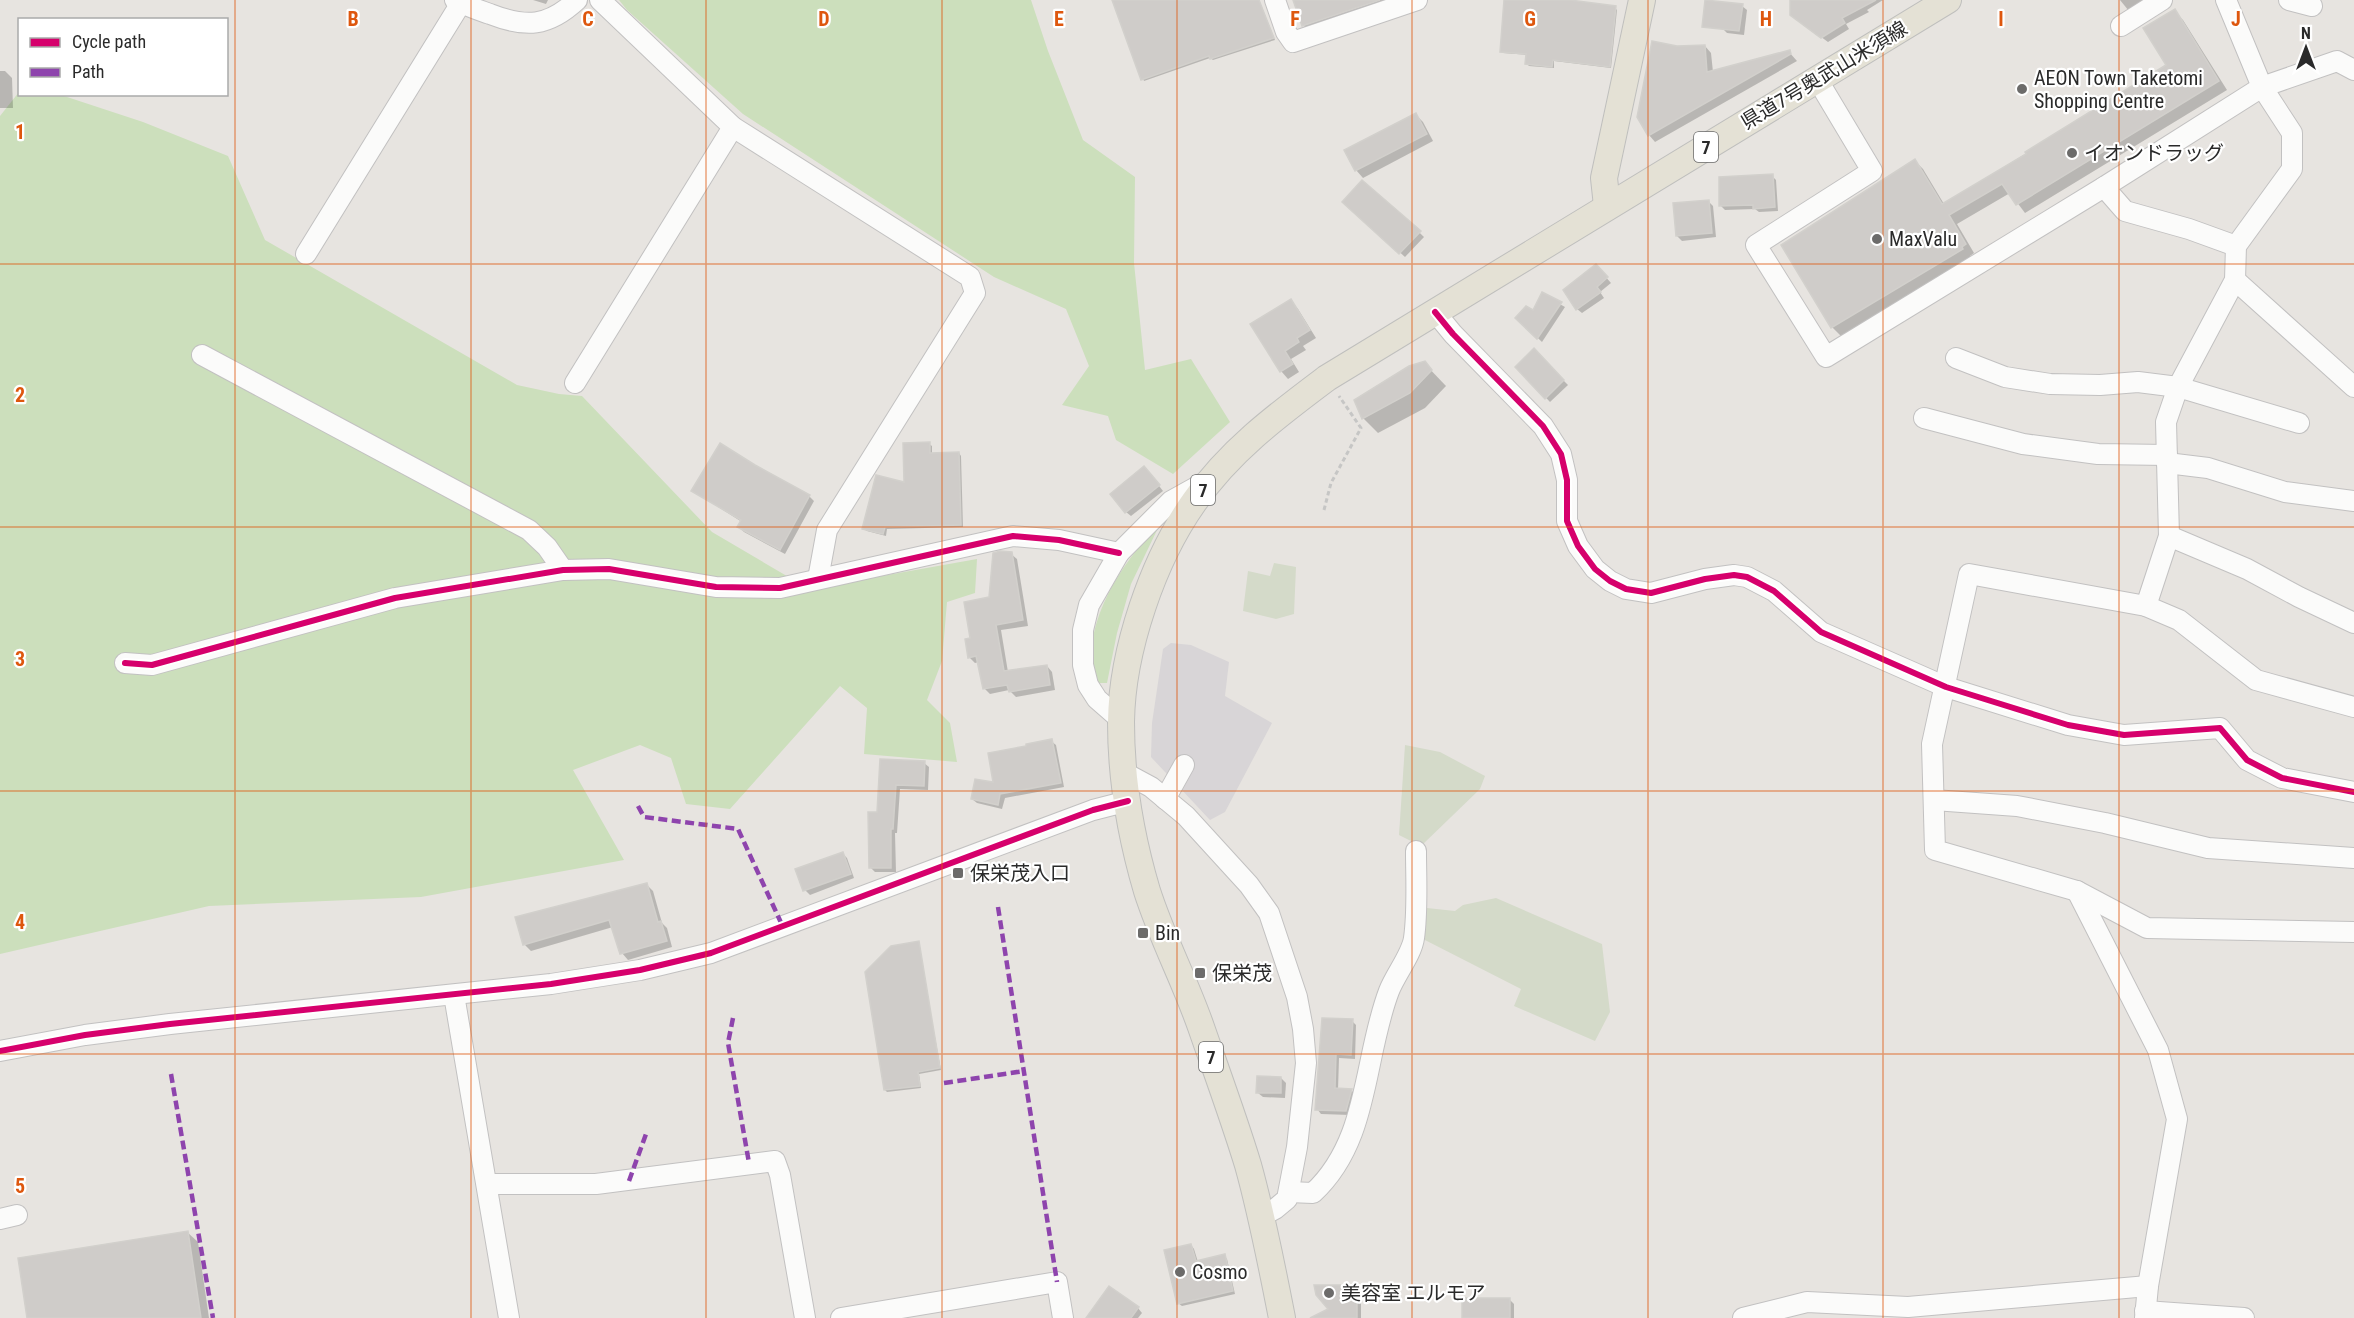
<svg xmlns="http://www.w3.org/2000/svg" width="2354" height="1318" font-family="'Roboto Condensed','Noto Sans JP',sans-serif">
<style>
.industrial{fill:#d8d5d7}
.green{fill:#ccdfbc}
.cemetery{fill:#d4dac9}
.shadow{fill:#0003}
.building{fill:#cfccc9;stroke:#d2d0cc;stroke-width:1.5}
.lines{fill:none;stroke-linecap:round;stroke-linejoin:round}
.minor-casing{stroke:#c2c1c1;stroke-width:22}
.major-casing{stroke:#bfbfbd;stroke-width:28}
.path{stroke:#c6c6c5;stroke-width:3;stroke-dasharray:4.5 3;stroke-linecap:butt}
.minor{stroke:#fbfbfa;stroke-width:20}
.major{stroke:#e4e1d5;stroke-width:26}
.quiet{stroke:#8e44ad;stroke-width:4.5;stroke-dasharray:9 4.5;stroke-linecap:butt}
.cycleway-casing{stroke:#fff;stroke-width:10}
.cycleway{stroke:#d6006c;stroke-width:6}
.grid{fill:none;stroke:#de570e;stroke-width:1.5;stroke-opacity:0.55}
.poi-dot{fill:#6c6b6a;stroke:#fff;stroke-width:2}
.labels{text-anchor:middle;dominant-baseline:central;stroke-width:4.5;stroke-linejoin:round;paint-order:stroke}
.shield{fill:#fff;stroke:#6a6a6a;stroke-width:1.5}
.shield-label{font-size:18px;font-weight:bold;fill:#2a2a2a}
.street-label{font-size:20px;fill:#2a2a2a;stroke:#fff}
.poi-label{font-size:20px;fill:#2a2a2a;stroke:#fff;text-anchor:start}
.grid-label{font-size:20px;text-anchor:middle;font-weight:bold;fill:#de570e;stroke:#fff;stroke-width:4.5;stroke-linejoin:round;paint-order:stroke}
</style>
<rect width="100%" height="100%" fill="#e7e4e0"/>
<polygon class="industrial" points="1171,643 1191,645 1229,662 1225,696 1272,723 1225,812 1210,820 1151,757 1152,723 1163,649"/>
<g class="green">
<polygon points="619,0 1031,0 1048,51 1083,140 1135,177 1134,263 1145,370 1191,359 1230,422 1173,474 1116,440 1108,416 1062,405 1089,366 1066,309 994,277 743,114 627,10"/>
<polygon points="19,92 20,94 64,96 143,122 228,156 265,240 517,385 559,394 582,396 712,532 809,589 977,559 975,593 947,602 942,661 927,700 950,723 957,762 864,754 867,708 840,686 730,809 686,804 671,758 640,745 573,770 624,860 421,897 209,906 0,954 0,116"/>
<path d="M1159,526L1131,584L1117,633L1107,683H1097C1076,632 1122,560 1159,526Z"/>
</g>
<g class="cemetery">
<polygon points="1274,563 1296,567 1294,614 1276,619 1243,611 1248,571 1270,576"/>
<polygon points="1405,745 1440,752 1485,776 1480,789 1421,846 1399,835"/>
<polygon points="1496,898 1602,944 1610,1012 1595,1041 1514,1006 1521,989 1423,939 1427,908 1455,911 1463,905"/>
</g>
<g class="shadow">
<polygon points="533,0 548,0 546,4"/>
<polygon points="1113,0 1259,0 1275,40 1213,60 1210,58 1144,81"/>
<polygon points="1295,0 1386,0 1305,28"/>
<polygon points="1506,0 1560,0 1615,8 1617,10 1611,68 1554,61 1554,68 1529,66 1527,64 1528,55 1503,53 1501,51"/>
<polygon points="1792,0 1883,0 1867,10 1869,12 1846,24 1849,29 1828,42 1798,20"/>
<polygon points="2120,0 2153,0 2133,16"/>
<polygon points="1742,6 1747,10 1744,35 1727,33 1722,28"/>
<polygon points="2174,11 2183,20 2227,90 2025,213 2010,193 1957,224 1974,253 1970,256 1971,258 1841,336 1832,327 1915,161 1923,169 1944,204 2168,66"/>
<polygon points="1705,46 1711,53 1713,72 1789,52 1797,61 1655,142 1649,135"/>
<polygon points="0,71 5,71 12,78 13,108 0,108"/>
<polygon points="1416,115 1423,122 1433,141 1363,178 1356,170"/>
<polygon points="1772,176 1776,180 1778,211 1759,212 1755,209 1725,210 1721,206"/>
<polygon points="1708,201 1713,206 1716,237 1682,241 1677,236"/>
<polygon points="1344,202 1395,209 1424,237 1405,257"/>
<polygon points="1596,266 1611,283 1600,292 1604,298 1582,313 1577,309"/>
<polygon points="1542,294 1565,307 1542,342 1517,318 1533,312"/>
<polygon points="1291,301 1298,309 1316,338 1303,346 1306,350 1291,359 1299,372 1288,379 1281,371 1252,325"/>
<polygon points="1534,351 1568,385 1550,402 1517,367"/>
<polygon points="1424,363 1446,386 1425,408 1378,433 1363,418"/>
<polygon points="929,444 932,446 932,454 959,453 961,456 963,527 887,529 886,536 867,531 864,529 905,483"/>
<polygon points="1149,473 1163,491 1131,516 1126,512"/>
<polygon points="693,491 809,496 814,501 785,554 744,532 739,527 742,522"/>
<polygon points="1011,554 1017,559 1028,626 1001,630 1008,672 1047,666 1052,672 1055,690 1016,697 1009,690 990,694 984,688 979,662 975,663 969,657 972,639"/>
<polygon points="1051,741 1056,745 1064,787 1005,798 1002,809 977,803 972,799"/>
<polygon points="882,760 924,763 929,767 928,790 900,789 897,833 895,833 896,872 875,872 870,867 879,814"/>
<polygon points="842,853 847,858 854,878 810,895 805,890"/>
<polygon points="647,885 653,891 662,923 667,928 672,947 628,960 622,953 613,927 531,951 525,945 517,918"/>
<polygon points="918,943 941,1070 919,1074 921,1088 887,1092 885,1090"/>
<polygon points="1323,1019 1352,1021 1356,1025 1355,1059 1339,1058 1338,1090 1352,1091 1356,1095 1350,1115 1321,1114 1317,1109"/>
<polygon points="1281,1078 1286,1083 1285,1098 1263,1097 1258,1093"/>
<polygon points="187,1232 198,1242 209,1318 29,1318"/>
<polygon points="1191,1245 1194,1249 1198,1262 1224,1256 1227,1259 1235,1294 1182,1306 1178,1303"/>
<polygon points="1356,1287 1361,1291 1361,1318 1313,1318 1330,1309"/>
<polygon points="1509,1299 1514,1304 1514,1318 1463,1318"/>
<polygon points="1138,1308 1142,1313 1138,1318 1087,1318"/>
</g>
<g class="building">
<polygon points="1112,0 1259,0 1274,38 1210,59 1209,56 1141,80"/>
<polygon points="1293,0 1380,0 1302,26"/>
<polygon points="1504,0 1570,0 1616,6 1610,67 1553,60 1552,67 1525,64 1526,54 1500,52"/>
<polygon points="1705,0 1743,4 1739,31 1702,27"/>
<polygon points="1790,0 1876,0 1842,18 1845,23 1821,38 1790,15"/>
<polygon points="2175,9 2219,81 2016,205 2002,184 1949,215 1966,244 1962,247 1963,249 1831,328 1781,245 1915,159 1942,204 2026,154 2025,152 2166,65 2143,28"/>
<polygon points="1652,41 1677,46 1705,45 1707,72 1790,50 1791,54 1648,136 1637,117"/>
<polygon points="1416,113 1427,134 1355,171 1344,150"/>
<polygon points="1773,174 1775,207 1753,209 1753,205 1719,206 1719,177"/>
<polygon points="1362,180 1421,231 1399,254 1342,202"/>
<polygon points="1709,200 1712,233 1676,236 1673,203"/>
<polygon points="1596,264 1608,277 1597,287 1601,292 1576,310 1563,290"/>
<polygon points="1542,292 1562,302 1537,339 1515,318 1526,306 1533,310"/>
<polygon points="1291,299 1310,330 1297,338 1299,342 1285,351 1293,364 1280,372 1250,324"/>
<polygon points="1534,348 1564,380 1545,399 1515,367"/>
<polygon points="1425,361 1432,370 1410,393 1362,419 1354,400 1409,366"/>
<polygon points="930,442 930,453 959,452 961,525 885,527 883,534 862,529 876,475 904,482 903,443"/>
<polygon points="720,443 755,465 810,495 780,550 737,527 741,520 691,491"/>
<polygon points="1144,466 1160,485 1125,513 1110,494"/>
<polygon points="1000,551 1012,552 1023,620 996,625 1004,671 1047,665 1050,685 1009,692 1007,685 983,689 976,656 968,658 965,639 970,638 964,602 989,597 993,553"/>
<polygon points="1052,739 1061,783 1000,794 998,805 971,799 975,779 993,782 988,753 1026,746 1026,744"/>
<polygon points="880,759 925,761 924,786 896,785 893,829 891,829 891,868 869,868 868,812 877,812"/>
<polygon points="843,852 851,874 803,891 795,869"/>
<polygon points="647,883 658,922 661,921 667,941 620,954 609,920 523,945 515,917"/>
<polygon points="919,941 940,1068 918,1072 920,1086 884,1090 865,972 891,946"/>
<polygon points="1322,1018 1353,1019 1351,1055 1336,1054 1335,1088 1352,1089 1346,1111 1315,1110"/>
<polygon points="1257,1076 1281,1077 1281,1093 1256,1093"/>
<polygon points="188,1231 201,1318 27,1318 18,1258"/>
<polygon points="1191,1244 1196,1261 1225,1254 1233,1291 1177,1304 1164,1250"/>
<polygon points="1314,1285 1357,1285 1357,1318 1310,1318 1328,1309 1316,1295"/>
<polygon points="1109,1286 1139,1307 1131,1318 1086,1318"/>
<rect x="1462" y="1298" width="48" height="20"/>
</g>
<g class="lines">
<g class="minor-casing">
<g id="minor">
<path d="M455,0C466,6 479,10 490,14C526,28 548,27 577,0"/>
<polyline points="600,0 733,127 970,277 975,293 827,530 818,579"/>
<polyline points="1275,0 1286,32 1293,42 1417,0"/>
<polyline points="2289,0 2312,6"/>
<polyline points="2121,26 2162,0"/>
<polyline points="1817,79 1872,171 1756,245 1826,357 2104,187 2262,87 2337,61 2354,70"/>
<polyline points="2104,187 2125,211 2189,229 2236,246"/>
<polyline points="306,254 461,3"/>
<polyline points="2235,280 2354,387"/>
<polyline points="1435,312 1453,334 1543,426 1561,454 1567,480 1567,521 1578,546 1595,569 1610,581 1626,589 1651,593 1705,579 1734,575 1747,577 1774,591 1821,632 1946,687 2068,725 2124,735 2220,728 2247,760 2282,778 2354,792"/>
<polyline points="202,355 529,530 547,547 563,570"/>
<polyline points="1956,358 2005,377 2050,384 2100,385 2138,382 2178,387 2299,423"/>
<polyline points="575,383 733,127"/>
<polyline points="1924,418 2023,444 2098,454 2167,455"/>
<polyline points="2167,463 2208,468 2285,492 2354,501"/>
<polyline points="2169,536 2247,569 2299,597 2354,623"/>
<polyline points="2146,606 2169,536 2166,422 2178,387 2235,280 2236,246 2292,169 2292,133 2262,87 2226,0"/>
<polyline points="125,663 152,665 395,598 563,570 609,569 716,587 780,588 1013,536 1059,540 1119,553"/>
<polyline points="2354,707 2256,680 2179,620 2146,606 1969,574 1932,744 1935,850 2077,891 2147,928 2354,932"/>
<polyline points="1121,720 1097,699 1088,685 1083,665 1083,630 1089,605 1119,553 1171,501 1207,481"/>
<polyline points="1125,773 1151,787 1186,816 1249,885 1269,913 1297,997 1303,1029 1306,1063 1297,1147 1287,1199 1275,1209 1260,1217"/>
<polyline points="1165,799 1184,765"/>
<polyline points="1934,800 2017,806 2105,823 2208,848 2354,858"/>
<polyline points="2077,891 2158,1050 2177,1119 2148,1286 2145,1318"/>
<polyline points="454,995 509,1318"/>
<polyline points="0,1051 85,1035 170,1024 551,984 640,970 711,953 1093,810 1128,801"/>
<polyline points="488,1184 596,1184 775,1161 780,1175 805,1318"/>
<path d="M1289,1192L1313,1193C1370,1140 1363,1059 1389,991C1395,975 1412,954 1414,938C1418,910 1416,879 1416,851"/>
<polyline points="0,1219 17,1215"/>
<polyline points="2145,1311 2244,1318"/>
<polyline points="841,1318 1057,1282 1063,1318"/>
<polyline points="1743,1318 1807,1302 1908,1307 2148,1286"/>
</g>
</g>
<g class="major-casing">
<g id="major">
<polyline points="1607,206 1604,178 1642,0"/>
<path d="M1282,1318C1272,1267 1262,1215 1248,1165C1234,1119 1217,1073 1201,1027C1185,981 1162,938 1147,891C1131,837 1121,778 1121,722C1122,650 1153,560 1194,502C1229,451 1279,414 1327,378L1948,0"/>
</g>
</g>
<polyline class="path" points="1324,510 1331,483 1361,428 1339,396"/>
<use href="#minor" class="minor"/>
<use href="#major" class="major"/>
<g class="quiet">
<polyline points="638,806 644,817 738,829 783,927"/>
<polyline points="998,907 1057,1282"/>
<polyline points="733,1018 728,1043 749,1163"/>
<polyline points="171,1074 213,1318"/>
<polyline points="944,1083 1024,1071"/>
<polyline points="629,1181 646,1134"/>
</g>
<g class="cycleway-casing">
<g id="cycleway">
<polyline points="1435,312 1453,334 1543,426 1561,454 1567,480 1567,521 1578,546 1595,569 1610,581 1626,589 1651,593 1705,579 1734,575 1747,577 1774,591 1821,632 1946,687 2068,725 2124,735 2220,728 2247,760 2282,778 2354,792"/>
<polyline points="125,663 152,665 395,598 563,570 609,569 716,587 780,588 1013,536 1059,540 1119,553"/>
<polyline points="0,1051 85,1035 170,1024 551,984 640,970 711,953 1093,810 1128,801"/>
</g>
</g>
<use href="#cycleway" class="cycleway"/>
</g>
<path class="grid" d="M235,0V1318M471,0V1318M706,0V1318M942,0V1318M1177,0V1318M1412,0V1318M1648,0V1318M1883,0V1318M2119,0V1318M0,264H2354M0,527H2354M0,791H2354M0,1054H2354"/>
<g class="poi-dot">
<circle cx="2022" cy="89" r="6"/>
<circle cx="2072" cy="153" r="6"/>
<circle cx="1877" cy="239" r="6"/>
<rect x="952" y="867" width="12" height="12" rx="3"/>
<rect x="1137" y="927" width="12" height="12" rx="3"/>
<rect x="1194" y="967" width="12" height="12" rx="3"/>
<circle cx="1180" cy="1272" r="6"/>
<circle cx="1329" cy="1293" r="6"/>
</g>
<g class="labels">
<g class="shield">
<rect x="1694" y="132" width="24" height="30" rx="4.5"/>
<rect x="1191" y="475" width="24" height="30" rx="4.5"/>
<rect x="1199" y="1042" width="24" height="30" rx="4.5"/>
</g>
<g class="shield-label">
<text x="1706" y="147">7</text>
<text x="1203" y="490">7</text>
<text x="1211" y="1057">7</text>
</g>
<g class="street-label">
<text transform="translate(1824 75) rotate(-31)">県道7号奥武山米須線</text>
</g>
<g class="poi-label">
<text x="2034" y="78">AEON Town Taketomi<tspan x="2034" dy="23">Shopping Centre</tspan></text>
<text x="2084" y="153">イオンドラッグ</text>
<text x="1889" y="239">MaxValu</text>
<text x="970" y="873">保栄茂入口</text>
<text x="1155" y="933">Bin</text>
<text x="1212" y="973">保栄茂</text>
<text x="1192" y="1272">Cosmo</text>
<text x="1341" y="1293">美容室 エルモア</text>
</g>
</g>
<g class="grid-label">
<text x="353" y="26">B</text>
<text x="588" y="26">C</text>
<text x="824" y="26">D</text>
<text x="1059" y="26">E</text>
<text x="1295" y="26">F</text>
<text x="1530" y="26">G</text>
<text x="1766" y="26">H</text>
<text x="2001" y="26">I</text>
<text x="2236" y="26">J</text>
<text x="20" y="139">1</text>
<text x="20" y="402">2</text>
<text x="20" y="666">3</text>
<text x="20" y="929">4</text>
<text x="20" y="1193">5</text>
</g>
<rect x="18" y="18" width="210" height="78" fill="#ffffff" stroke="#aaaaaa" stroke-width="1.5"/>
<rect x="30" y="38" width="30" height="9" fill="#d6006c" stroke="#aaaaaa" stroke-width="1.5"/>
<text x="72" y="48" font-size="18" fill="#2a2a2a">Cycle path</text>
<rect x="30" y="68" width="30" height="9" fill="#8e44ad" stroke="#aaaaaa" stroke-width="1.5"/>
<text x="72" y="78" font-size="18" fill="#2a2a2a">Path</text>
<g transform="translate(2306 48)" stroke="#ffffff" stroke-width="4.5" paint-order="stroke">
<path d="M0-4.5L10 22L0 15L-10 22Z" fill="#2a2a2a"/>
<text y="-9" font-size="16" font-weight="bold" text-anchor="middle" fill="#2a2a2a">N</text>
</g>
</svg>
